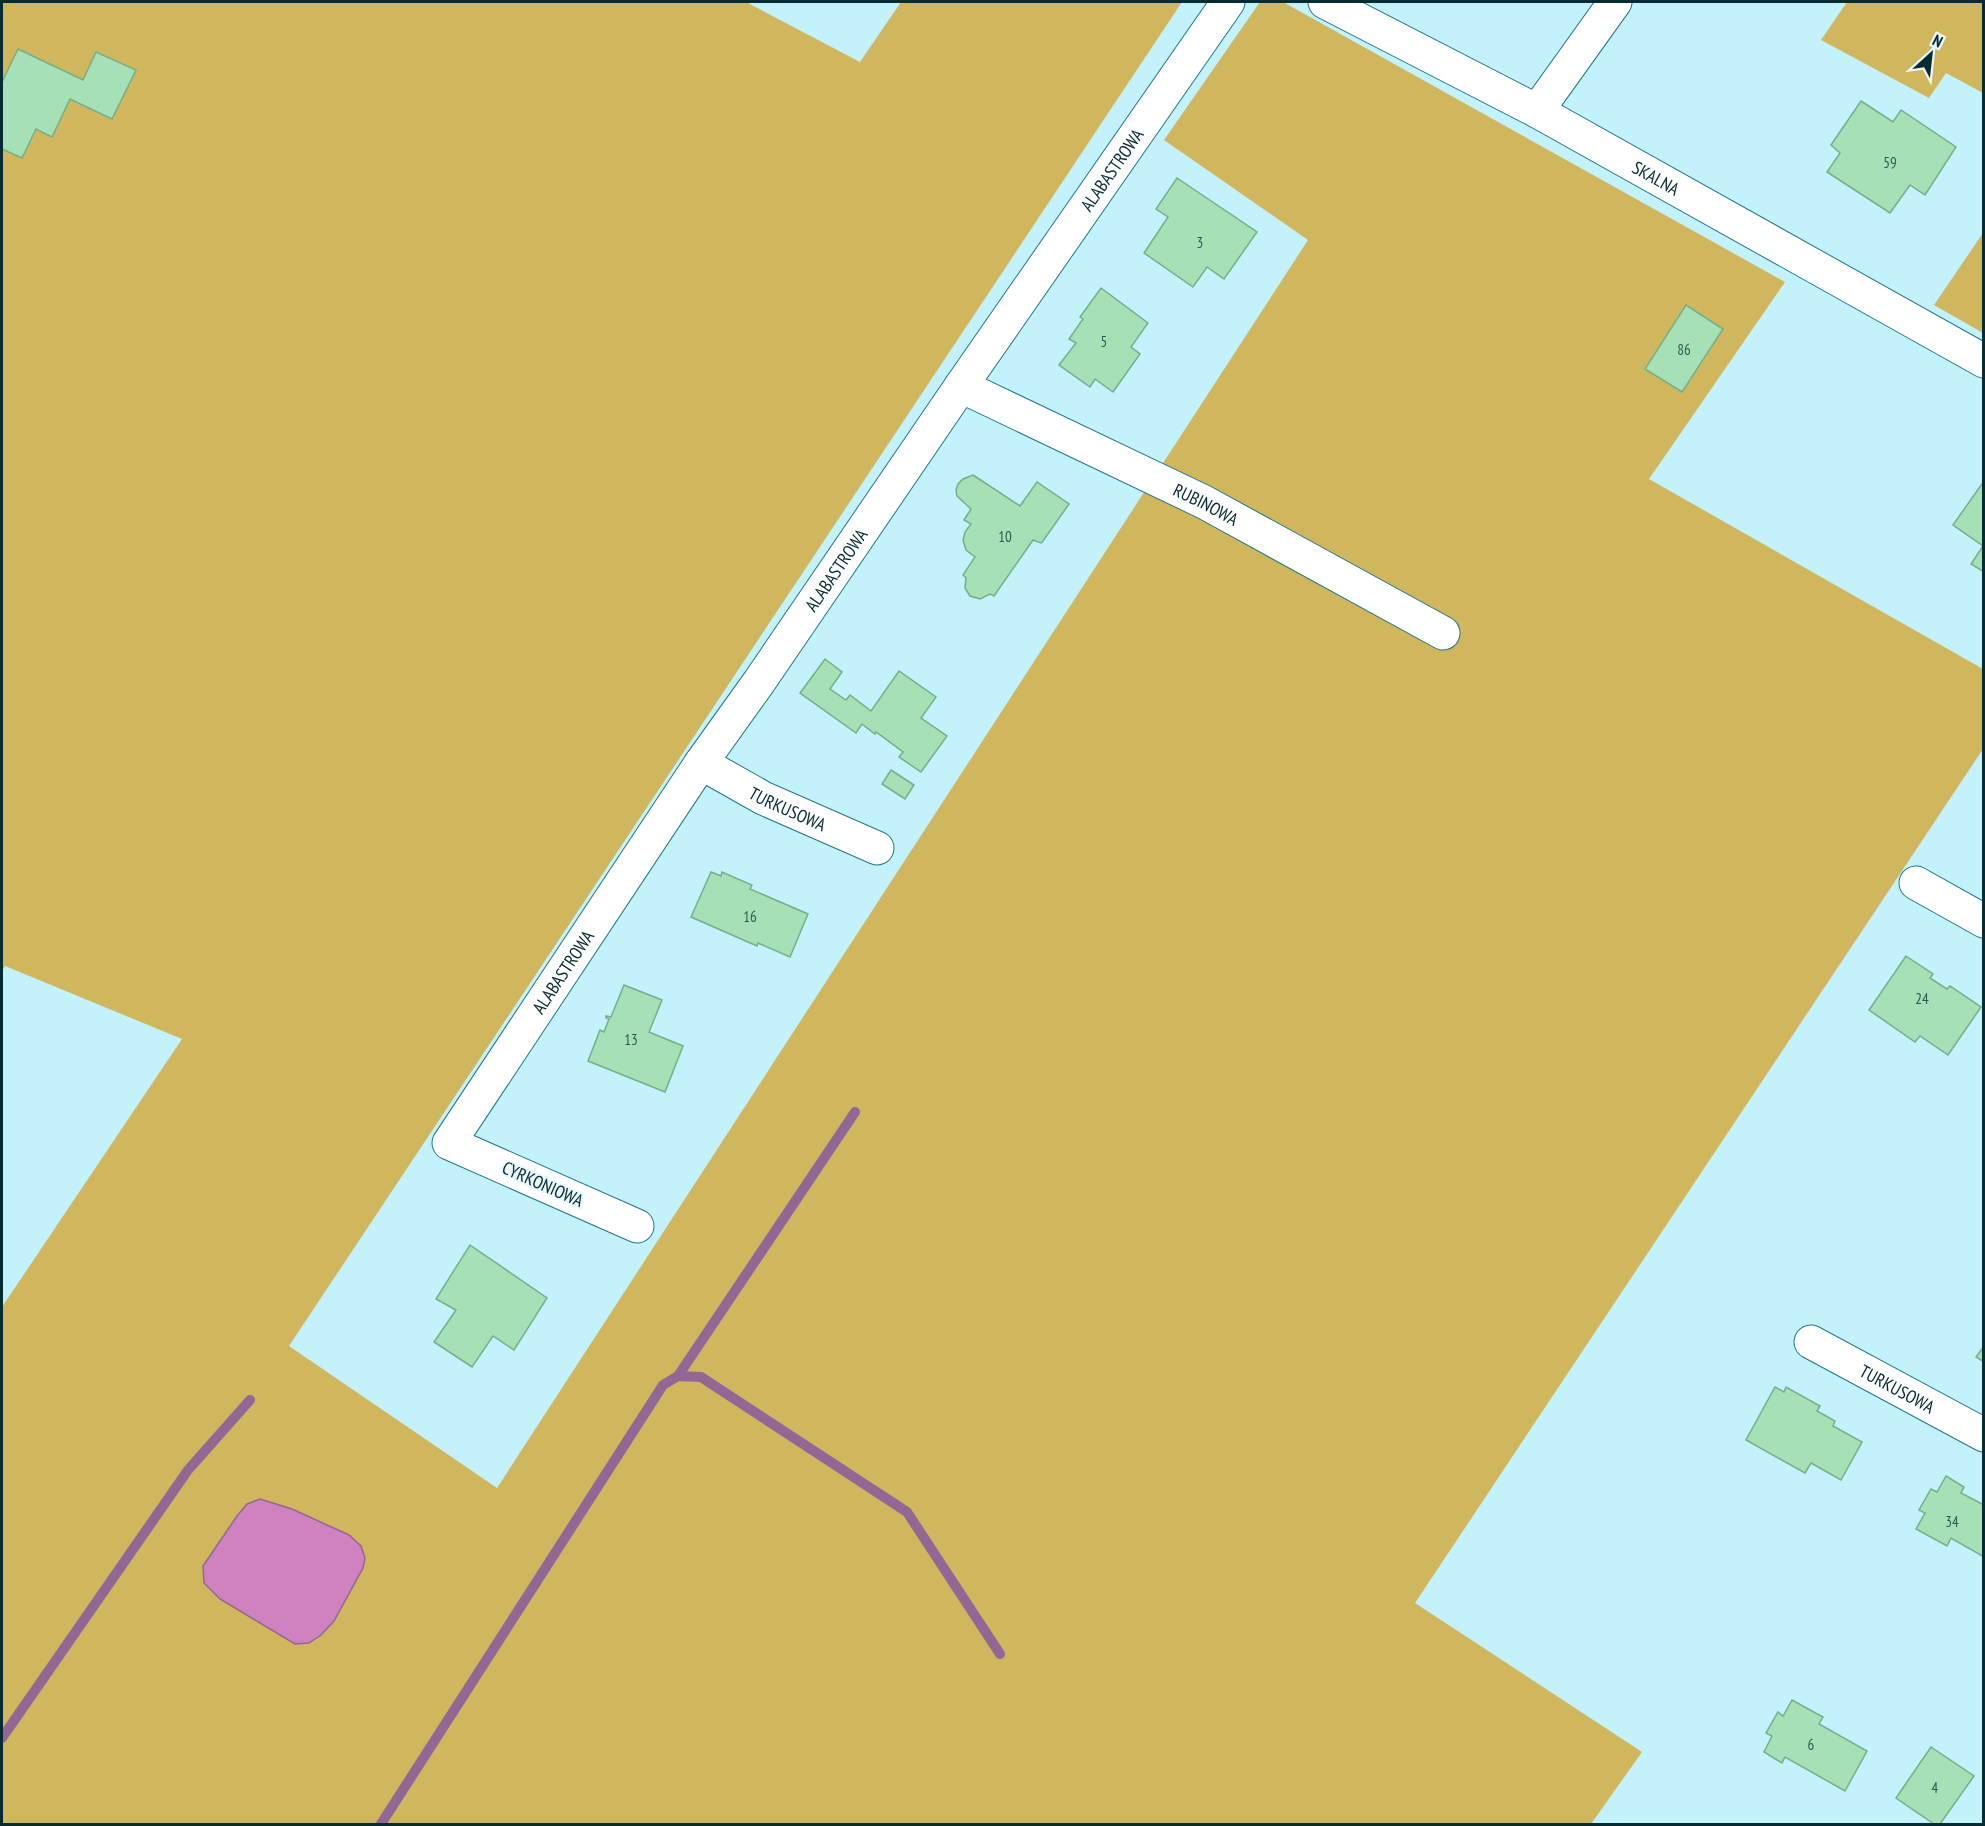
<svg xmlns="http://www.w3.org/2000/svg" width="1985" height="1826" font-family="'PT Sans Narrow',sans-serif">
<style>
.green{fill:#d0b75e}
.water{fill:#cf81c0;stroke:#936795;stroke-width:1.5}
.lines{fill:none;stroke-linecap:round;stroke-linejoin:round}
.stream{stroke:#936795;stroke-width:10}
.building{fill:#a5e0b7;stroke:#76ae88;stroke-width:1.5}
.minor-casing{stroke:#278;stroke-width:35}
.minor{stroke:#fff;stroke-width:33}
.labels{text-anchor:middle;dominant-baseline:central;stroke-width:4.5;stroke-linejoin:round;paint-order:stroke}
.number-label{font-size:15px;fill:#2e5853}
.street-label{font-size:18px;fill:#072b32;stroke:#e9f8fc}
</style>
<rect width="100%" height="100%" fill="#c3f1fc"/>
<g class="green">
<polygon points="2,2 746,2 860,62 901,2 1182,2 289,1346 497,1488 1308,240 1164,140 1260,2 1283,2 1785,282 1649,479 1983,669 1983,749 1415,1603 1642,1752 1591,1824 2,1824 2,1307 182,1039 5,966 2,971"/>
<polygon points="1847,2 1983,2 1983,93 1946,73 1929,98 1821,40"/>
<polygon points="1983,233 1983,333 1934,305"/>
</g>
<polygon class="water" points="260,1499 292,1509 349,1535 361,1546 365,1558 363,1568 334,1621 321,1635 309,1643 295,1644 220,1599 204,1583 203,1566 237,1516 247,1504"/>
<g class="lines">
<g class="stream">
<polyline points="678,1376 855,1112"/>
<polyline points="2,1738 188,1470 250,1400"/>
<polyline points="381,1824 663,1385 678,1376 701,1377 907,1512 1000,1654"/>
</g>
</g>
<g class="building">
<polygon points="18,49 83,80 96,52 136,70 112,119 70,99 52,137 36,129 22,158 2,149 2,79 3,80"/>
<polygon points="1861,101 1893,122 1901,110 1956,147 1925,195 1910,185 1890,213 1827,172 1840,153 1831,145"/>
<polygon points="1177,178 1257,232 1224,279 1207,267 1193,287 1144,253 1168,217 1156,209"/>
<polygon points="1101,288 1148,323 1131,347 1140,354 1113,392 1095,379 1090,387 1059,365 1076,343 1069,339 1083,319 1080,317"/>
<polygon points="1686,305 1723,329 1682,392 1645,369"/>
<polygon points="973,475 1020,506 1037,482 1069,504 1043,541 1041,543 1033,540 994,596 990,594 980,599 970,596 965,588 966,578 963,575 975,557 966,550 963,540 965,532 971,524 964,520 971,509 957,496 956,490 958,484 963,479"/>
<polygon points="1984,481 1984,572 1971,564 1983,546 1953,525"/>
<polygon points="825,659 842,672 830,689 846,700 850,695 871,711 899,671 936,697 921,718 947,736 921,772 899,757 903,752 876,732 875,734 862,724 856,733 800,693"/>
<polygon points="891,770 914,785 905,799 882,784"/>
<polygon points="711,872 721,876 722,872 752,885 750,889 808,914 790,957 758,943 757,946 691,917"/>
<polygon points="1906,956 1933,974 1930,978 1947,989 1950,986 1981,1007 1948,1055 1920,1036 1915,1042 1869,1010"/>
<polygon points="624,985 662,1000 649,1032 683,1046 665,1092 588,1061 600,1030 604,1032 609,1019 606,1018 606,1016 611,1017"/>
<polygon points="470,1245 547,1298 514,1350 493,1336 472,1367 434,1342 456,1310 436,1299"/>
<polygon points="1984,1346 1984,1362 1976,1357"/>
<polygon points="1775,1387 1784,1392 1786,1387 1820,1406 1817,1411 1835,1421 1833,1426 1862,1442 1841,1480 1811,1463 1805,1473 1746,1440"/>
<polygon points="1946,1476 1964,1487 1961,1493 1984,1505 1984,1557 1951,1538 1947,1546 1916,1529 1925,1513 1919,1510 1931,1489 1937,1492"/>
<polygon points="1792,1700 1823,1717 1819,1724 1867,1751 1845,1791 1785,1757 1782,1763 1764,1752 1772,1736 1766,1733 1778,1712 1783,1716"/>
<polygon points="1931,1747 1974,1776 1940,1824 1934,1824 1896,1798"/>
</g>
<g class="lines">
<g class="minor-casing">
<g id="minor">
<path id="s1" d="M1325,2L1537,111L1984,361"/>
<polyline points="1537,111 1615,2"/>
<path id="s2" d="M961,386L1204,502L1443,633"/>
<path id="s3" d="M701,763L763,798L877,848"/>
<polyline points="1916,883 1984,921"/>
<path id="s4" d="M637,1226L449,1143L701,763L759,682L961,386L1228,2"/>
<path id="s5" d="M1811,1342L1984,1435"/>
</g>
</g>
<use href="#minor" class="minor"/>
</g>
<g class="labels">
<g class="number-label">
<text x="1890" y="162">59</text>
<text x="1200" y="242">3</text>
<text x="1104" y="341">5</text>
<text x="1684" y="349">86</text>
<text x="1005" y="536">10</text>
<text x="750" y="916">16</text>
<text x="1922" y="998">24</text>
<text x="631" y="1039">13</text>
<text x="1952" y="1521">34</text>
<text x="1811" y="1744">6</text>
<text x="1935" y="1787">4</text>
</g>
<g class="street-label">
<text stroke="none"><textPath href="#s4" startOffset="1383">ALABASTROWA</textPath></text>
<text stroke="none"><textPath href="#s1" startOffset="375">SKALNA</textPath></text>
<text stroke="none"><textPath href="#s2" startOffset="272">RUBINOWA</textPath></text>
<text stroke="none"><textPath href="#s4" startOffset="897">ALABASTROWA</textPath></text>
<text stroke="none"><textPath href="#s3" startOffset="98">TURKUSOWA</textPath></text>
<text stroke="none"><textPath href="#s4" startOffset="411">ALABASTROWA</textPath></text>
<text transform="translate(543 1184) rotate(24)">CYRKONIOWA</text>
<text stroke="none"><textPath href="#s5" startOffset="98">TURKUSOWA</textPath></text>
</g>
</g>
<rect width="1985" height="1826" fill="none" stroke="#072b32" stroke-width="6"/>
<g transform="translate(1931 54) rotate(27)" stroke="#e9f8fc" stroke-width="4.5" paint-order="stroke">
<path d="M0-4.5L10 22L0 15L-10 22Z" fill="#072b32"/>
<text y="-9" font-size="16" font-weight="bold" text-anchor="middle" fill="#072b32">N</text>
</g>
</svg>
